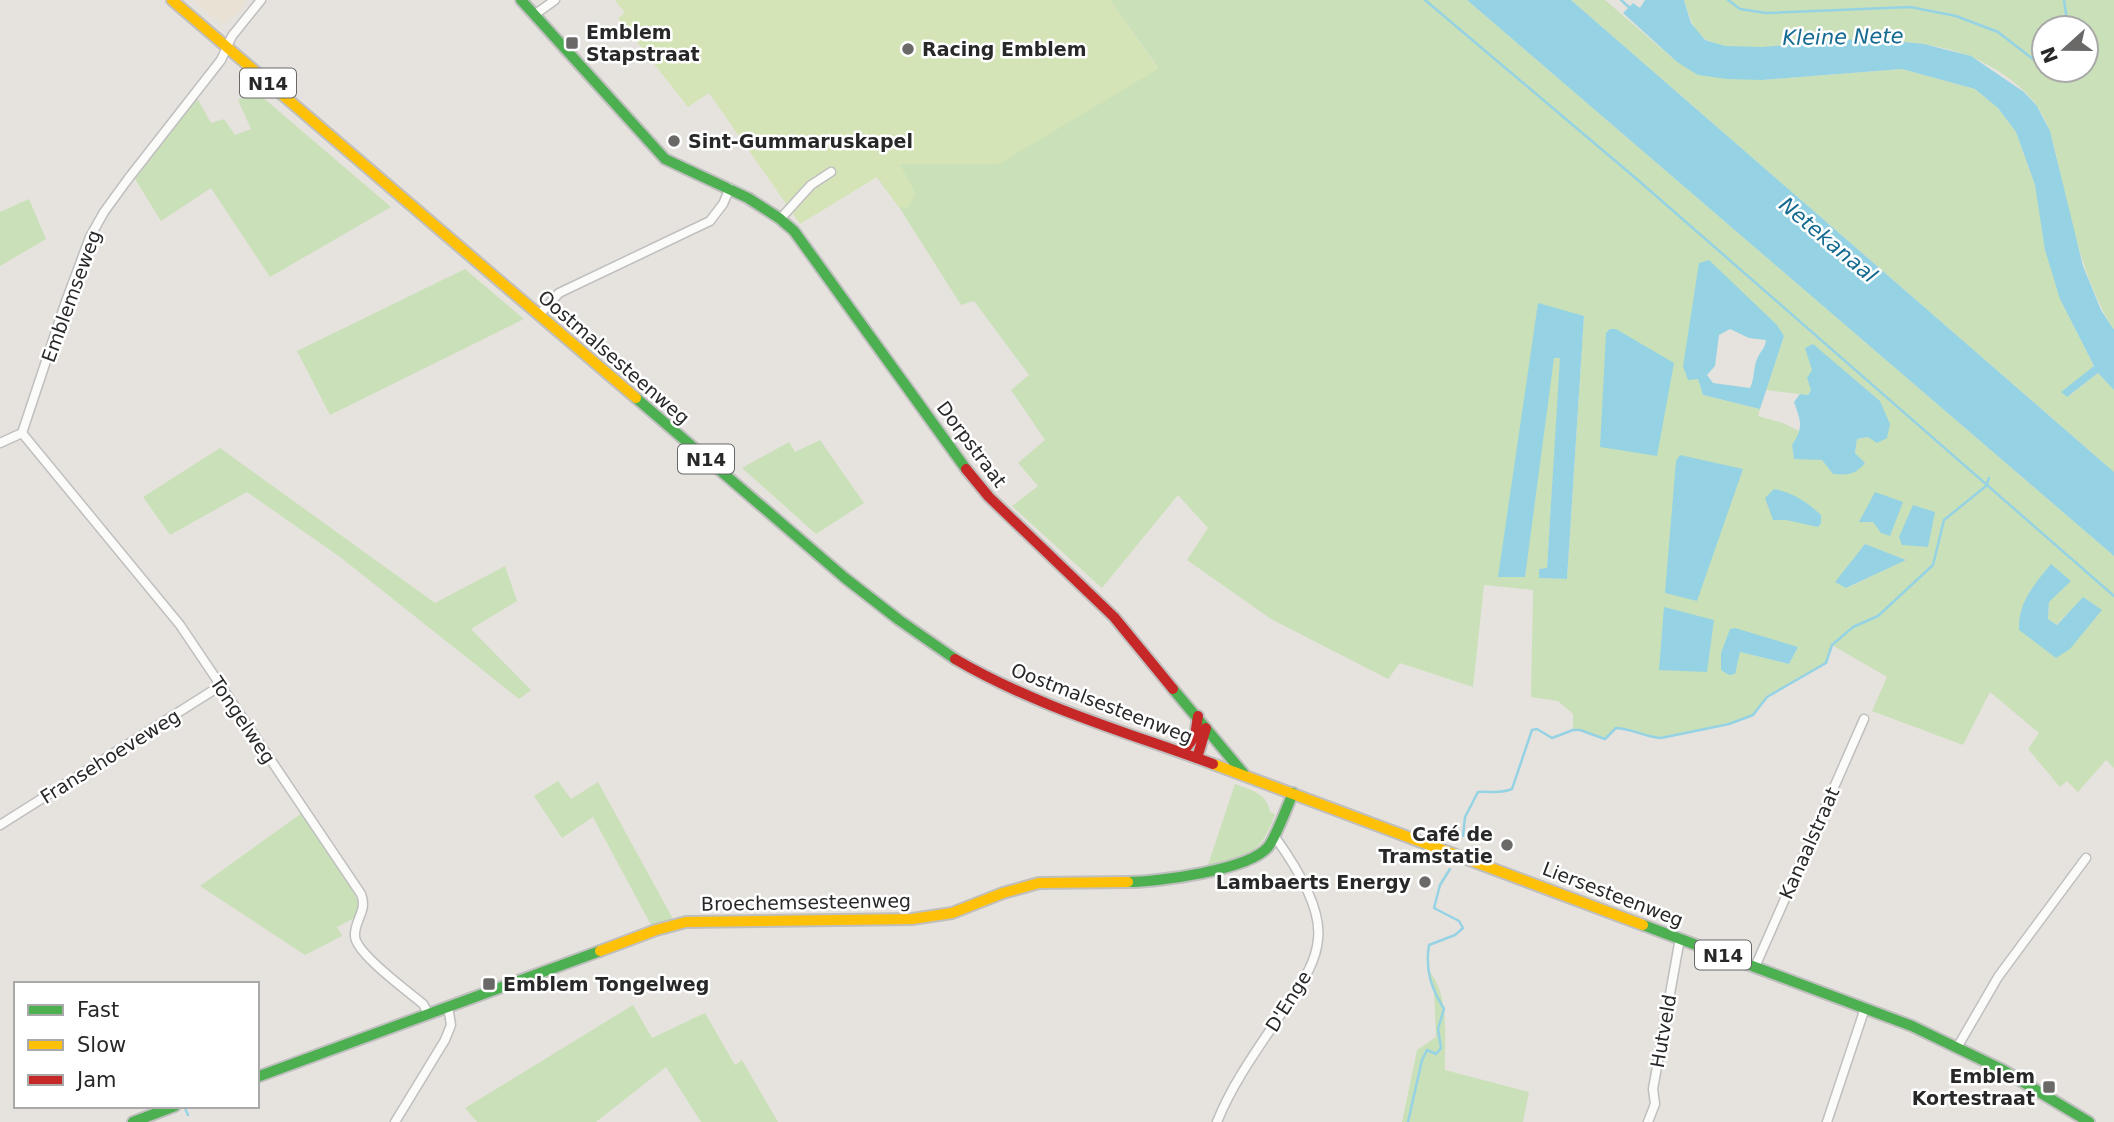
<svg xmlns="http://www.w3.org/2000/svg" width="2114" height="1122" font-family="'DejaVu Sans',sans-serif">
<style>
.education{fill:#e9e1d3}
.green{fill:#cae0b8;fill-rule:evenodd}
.pitch{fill:#d4e4b6}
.water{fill:#95d3e4;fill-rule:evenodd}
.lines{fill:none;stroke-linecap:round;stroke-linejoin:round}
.stream{stroke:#95d3e4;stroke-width:2.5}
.street-casing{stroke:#c0bfbf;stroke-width:11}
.fast-casing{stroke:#c0bfbf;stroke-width:14}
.slow-casing{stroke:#c0bfbf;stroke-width:14}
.jam-casing{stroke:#c0bfbf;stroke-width:14}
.street{stroke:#fbfbfa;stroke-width:8}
.fast{stroke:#4caf50;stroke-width:10}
.slow{stroke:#ffc107;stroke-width:10}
.jam{stroke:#c62828;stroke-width:10}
.poi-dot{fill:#6a6968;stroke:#fff;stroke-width:2.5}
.labels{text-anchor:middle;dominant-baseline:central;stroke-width:5;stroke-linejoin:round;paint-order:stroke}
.shield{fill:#fff;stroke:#686868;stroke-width:2}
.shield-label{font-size:18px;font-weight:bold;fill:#282828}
.poi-label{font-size:19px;font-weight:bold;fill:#282828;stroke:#fff;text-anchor:start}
.street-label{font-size:19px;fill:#282828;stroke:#fff}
.water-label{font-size:21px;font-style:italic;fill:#146a90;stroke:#fff}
</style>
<rect width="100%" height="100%" fill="#e6e3de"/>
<polygon class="education" points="193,0 246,0 242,8 226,23 222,23 216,18 214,19"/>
<g class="green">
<path d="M1110,0H1467L2114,556V768L2106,760L2078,792L2067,781L2060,787L2028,749L2039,733L1990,692L1963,745L1872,711L1887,677L1832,645L1826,663L1767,697L1753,715L1729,724L1661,738H1651L1631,729L1616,728L1605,739C1593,738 1585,730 1573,730V714L1558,701L1531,697L1533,590L1484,585L1473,687L1400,663L1388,679L1271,619L1187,560L1208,528L1178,495L1102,588L1012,506L1038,486L1018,463L1045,440L1011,390L1029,375L974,301L961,305L899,207L870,168L1158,68ZM1709,261L1784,336L1766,390L1808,395C1817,381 1811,363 1806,349L1813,345L1880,401L1868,437L1857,439L1855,453L1865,464L1833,474L1822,460L1794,458L1792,445L1801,432L1783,423L1758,416L1760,409L1703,395L1698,378ZM1584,316L1567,579L1539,578V569H1547L1561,358H1554ZM1865,544L1905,560L1847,588L1836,582ZM2029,590L2049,602L2048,619L2056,625L2083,598L2056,657ZM1798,647L1789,664L1740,652Z"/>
<polygon points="1571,0 1605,0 1677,62 1762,80 1902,69 1975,89 1998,108 2016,132 2035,185 2060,299 2094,366 2067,397 2098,373 2114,390 2114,472"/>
<path d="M1684,0H2114V330C2085,284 2074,233 2062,181C2056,155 2052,127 2037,106C2023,85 1992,65 1969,56C1916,35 1858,41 1801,45C1775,47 1731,53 1707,40C1693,33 1689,14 1684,0ZM2044,28H2086V70H2044Z"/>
<polygon points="254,90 391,207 270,277 211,188 161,221 135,179 197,98 211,123 224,119 235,135 251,129 238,100"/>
<polygon points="29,199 46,239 0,266 0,212"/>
<polygon points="465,269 524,319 330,415 297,351"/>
<polygon points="820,440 864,503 816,534 742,468 789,442 795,452"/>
<polygon points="220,448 435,603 505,566 517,601 471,629 531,690 519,699 340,557 247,492 170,535 143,497"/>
<polygon points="558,781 571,799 598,782 673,919 652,927 593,817 562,838 534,796"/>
<path d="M1235,784C1251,790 1267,793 1270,812L1275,814C1260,857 1247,855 1207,868Z"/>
<polygon points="302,813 353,891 361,908 354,918 337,927 342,936 305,955 200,886"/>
<path d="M1427,969C1451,993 1444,1039 1445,1070L1529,1092L1523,1122H1402L1417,1050L1436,1037L1434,992Z"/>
<polygon points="633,1005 652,1038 705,1013 735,1065 742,1060 778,1122 701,1122 666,1067 596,1122 477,1122 465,1108"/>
</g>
<polygon class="pitch" points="615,0 1110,0 1158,69 999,164 900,164 915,193 908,208 899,207 877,177 800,224 709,93 688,107 618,18 625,13"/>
<g class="water">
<polygon points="1467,0 1571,0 2114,472 2114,556"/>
<polygon points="1645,0 1684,0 1691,23 1705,40 1725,46 1762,47 1867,38 1924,44 1971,56 2024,92 2037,106 2050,131 2083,266 2101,310 2114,330 2114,390 2098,373 2067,397 2061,392 2094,366 2060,299 2045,250 2035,185 2016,132 1998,108 1975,89 1902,69 1762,80 1727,79 1698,75 1677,62 1623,13 1633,3 1640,8"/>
<path d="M1709,260L1777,325L1784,336L1760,409L1703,395L1698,379L1688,380L1683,366L1699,263ZM1730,329L1749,338L1766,340C1765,349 1761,350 1758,357C1753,366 1755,378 1750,388L1713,383L1707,375L1715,366L1719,335Z"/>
<polygon points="1538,303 1584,316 1567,579 1539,578 1539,569 1547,568 1560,358 1554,358 1525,577 1498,577"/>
<polygon points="1610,329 1616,329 1674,363 1657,456 1600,447 1606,333"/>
<path d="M1813,344L1880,401L1890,424L1887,438L1877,443L1868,437L1857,439L1855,453L1865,463C1855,475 1848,475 1833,474L1822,460L1794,459L1792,445C1804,427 1801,422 1794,402L1800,394L1808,395L1811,390L1807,378L1812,370L1805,348Z"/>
<polygon points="1680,455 1743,469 1697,601 1665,593 1676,461"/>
<path d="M1774,489C1792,492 1807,502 1821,515V523L1818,527L1786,520H1773L1765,498Z"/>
<polygon points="1875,492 1903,502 1890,536 1881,533 1873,522 1859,522"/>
<polygon points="1913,505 1935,512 1928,547 1902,545 1899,537"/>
<polygon points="1865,544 1906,560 1846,588 1835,582"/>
<path d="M2051,564L2071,581L2049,602L2048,619L2057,625L2083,597L2102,610L2070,649L2056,658L2019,630C2018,602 2034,585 2051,564Z"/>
<polygon points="1664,607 1714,620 1707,672 1659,670"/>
<polygon points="1735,628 1798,647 1789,664 1740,652 1735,674 1729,675 1721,670 1721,653 1730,629"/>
</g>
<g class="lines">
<g class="stream">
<polyline points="1425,0 1639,181 2114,596"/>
<polyline points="1621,0 1631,9"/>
<polyline points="1728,0 1740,9 1766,13 1910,7 1956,16 1998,32 2038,63"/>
<polyline points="2064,0 2068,28"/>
<polyline points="2050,76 2056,70"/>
<path d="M1463,836L1465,817L1478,792C1490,791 1501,794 1512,789L1532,730L1537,729L1552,738L1573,730H1580L1605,739L1616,728C1633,729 1645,737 1661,738L1729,724L1753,715L1767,697L1826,663L1832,645L1853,627L1878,616L1933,565L1944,520L1986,486L1989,478"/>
<polyline points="184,1106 188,1115"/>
<path d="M1408,1122L1422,1060L1427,1050L1436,1054L1441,1048L1438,1029L1444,1009C1431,988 1425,970 1429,945L1455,935L1463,928L1459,921L1434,908L1440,885L1450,869"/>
</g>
<g class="street-casing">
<g id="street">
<polyline points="534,15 555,0"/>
<polyline points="781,218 811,185 831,172"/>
<polyline points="539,315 559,293 710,221 723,204 730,188"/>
<path d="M22,433L180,625L361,894C368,911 354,920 355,936C355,953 409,992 423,1004L428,1013"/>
<polyline points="0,443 22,433 65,304 90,237 104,212 128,179 221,60 232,36 261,0"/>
<polyline points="0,825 220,686"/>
<polyline points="1755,967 1864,719"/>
<polyline points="1958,1046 1998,977 2086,858"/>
<polyline points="395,1122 445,1040 451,1025 448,1006"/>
<path d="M1217,1122C1233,1082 1259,1047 1283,1011C1297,989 1316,966 1318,939C1322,907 1293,862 1275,837"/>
<polyline points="1648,1122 1655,1104 1653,1089 1680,938"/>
<polyline points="1827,1122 1865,1008"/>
</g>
</g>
<g class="fast-casing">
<g id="fast">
<polyline points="521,0 665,159 748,198 779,218 794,231 966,469"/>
<polyline points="636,398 845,578 899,620 955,659"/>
<polyline points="1173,689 1244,774"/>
<path d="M1128,882C1157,882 1249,870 1268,847C1276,837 1287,807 1293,793"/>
<polyline points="1643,925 1912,1026 2003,1070 2089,1122"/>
<polyline points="257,1077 600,951"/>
<polyline points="133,1122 175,1106"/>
</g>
</g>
<g class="slow-casing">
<g id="slow">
<polyline points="172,0 636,398"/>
<polyline points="1213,764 1643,925"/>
<polyline points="600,951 656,930 686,922 912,919 952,913 1003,893 1039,883 1128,882"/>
</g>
</g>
<g class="jam-casing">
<g id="jam">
<polyline points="966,469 989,497 1114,617 1173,689"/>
<path d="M955,659C1035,706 1126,732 1213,764"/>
<polyline points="1183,752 1195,736 1198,716"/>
<polyline points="1197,758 1206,728"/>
</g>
</g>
<use href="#street" class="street"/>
<use href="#fast" class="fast"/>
<use href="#slow" class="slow"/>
<use href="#jam" class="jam"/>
</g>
<g class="poi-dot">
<rect x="565" y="36" width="14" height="14" rx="3.5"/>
<circle cx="908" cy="49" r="7"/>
<circle cx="674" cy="141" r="7"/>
<circle cx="1507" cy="845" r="7"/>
<circle cx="1425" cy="882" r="7"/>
<rect x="482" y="977" width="14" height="14" rx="3.5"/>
<rect x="2042" y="1080" width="14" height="14" rx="3.5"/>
</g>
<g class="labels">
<g class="shield">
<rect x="240" y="68.5" width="56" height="29" rx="5"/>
<rect x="678" y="444.5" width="56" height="29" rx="5"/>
<rect x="1695" y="940.5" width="56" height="29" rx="5"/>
</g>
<g class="shield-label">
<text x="268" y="83">N14</text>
<text x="706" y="459">N14</text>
<text x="1723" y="955">N14</text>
</g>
<g class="poi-label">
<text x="586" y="32">Emblem<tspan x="586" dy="22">Stapstraat</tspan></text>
<text x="922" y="49">Racing Emblem</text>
<text x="688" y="141">Sint-Gummaruskapel</text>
<text x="1493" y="834" text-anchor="end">Café de<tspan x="1493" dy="22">Tramstatie</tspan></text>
<text x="1411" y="882" text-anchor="end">Lambaerts Energy</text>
<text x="503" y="984">Emblem Tongelweg</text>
<text x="2035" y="1076" text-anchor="end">Emblem<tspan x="2035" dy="22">Kortestraat</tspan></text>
</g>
<g class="street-label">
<text transform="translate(71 296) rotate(-70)">Emblemseweg</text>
<text transform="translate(614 357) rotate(41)">Oostmalsesteenweg</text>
<text transform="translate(972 444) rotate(53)">Dorpstraat</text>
<text transform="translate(1102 703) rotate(21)">Oostmalsesteenweg</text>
<text transform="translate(243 720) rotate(56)">Tongelweg</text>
<text transform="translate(110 756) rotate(-32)">Fransehoeveweg</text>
<text transform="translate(1809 843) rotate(-66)">Kanaalstraat</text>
<text transform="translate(1613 894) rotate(21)">Liersesteenweg</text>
<text transform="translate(806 902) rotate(-1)">Broechemsesteenweg</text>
<text transform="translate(1288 1001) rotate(-58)">D'Enge</text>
<text transform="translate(1663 1031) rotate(-80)">Hutveld</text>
</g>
<g class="water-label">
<text transform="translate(1843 37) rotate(-1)">Kleine Nete</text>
<text transform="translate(1828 240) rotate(40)">Netekanaal</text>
</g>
</g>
<rect x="14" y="982" width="245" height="126" fill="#ffffff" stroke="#a9a9a9" stroke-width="2"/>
<rect x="28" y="1005" width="35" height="10" fill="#4caf50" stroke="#a9a9a9" stroke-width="2"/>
<text x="77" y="1017" font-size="21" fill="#282828">Fast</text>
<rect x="28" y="1040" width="35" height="10" fill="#ffc107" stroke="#a9a9a9" stroke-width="2"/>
<text x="77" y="1052" font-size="21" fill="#282828">Slow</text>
<rect x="28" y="1075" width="35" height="10" fill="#c62828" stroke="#a9a9a9" stroke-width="2"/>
<text x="77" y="1087" font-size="21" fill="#282828">Jam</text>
<g transform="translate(2065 49) rotate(249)"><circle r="33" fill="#ffffff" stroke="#a9a9a9" stroke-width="2"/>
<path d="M0-5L12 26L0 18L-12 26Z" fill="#6a6968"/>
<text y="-10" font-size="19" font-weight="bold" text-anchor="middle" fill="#282828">N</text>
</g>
</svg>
